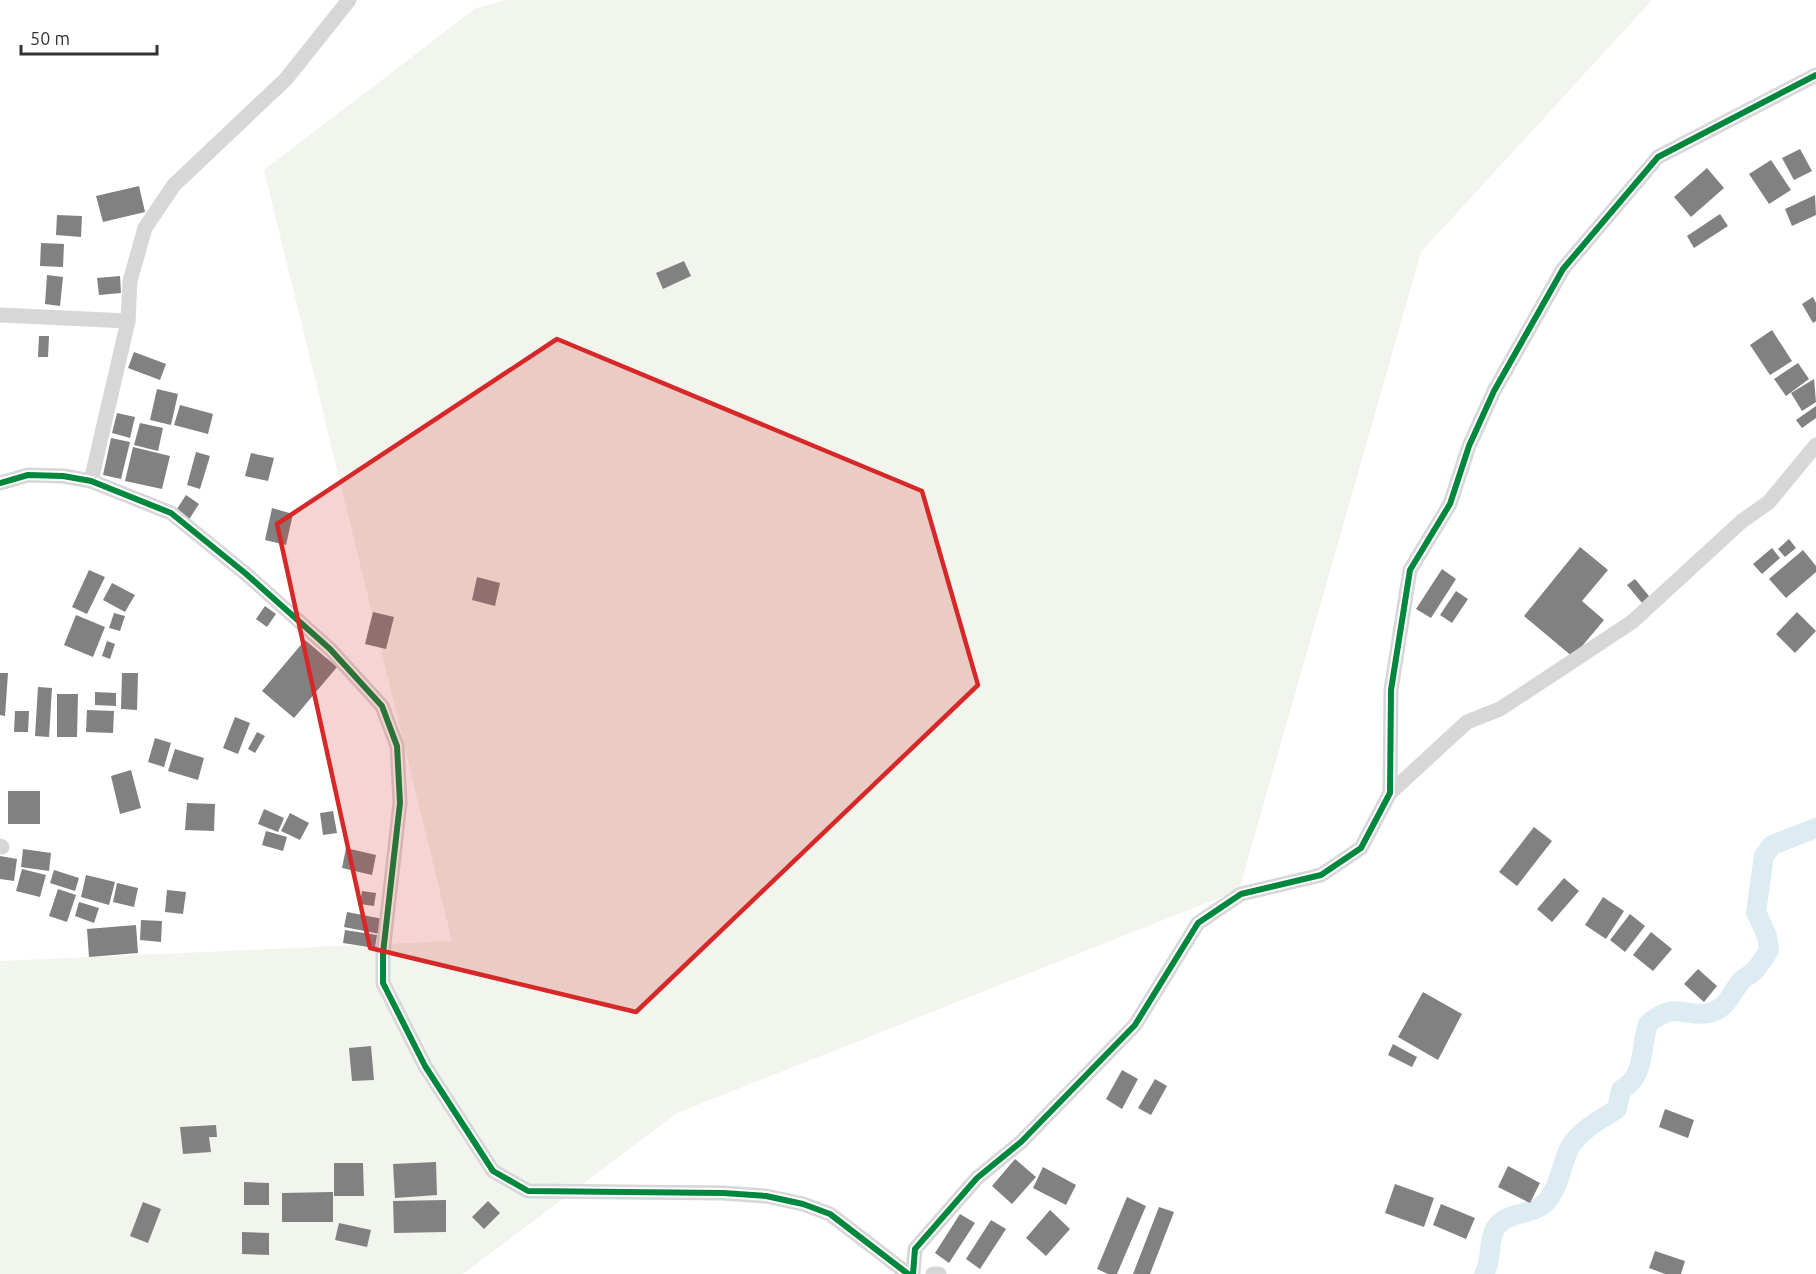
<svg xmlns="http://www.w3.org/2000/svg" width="1816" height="1274" font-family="Ubuntu,sans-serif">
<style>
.green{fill:#f1f5ed}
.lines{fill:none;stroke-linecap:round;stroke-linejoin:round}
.canal{stroke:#ddebf3;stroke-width:20}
.building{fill:#818181}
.street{stroke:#d7d7d7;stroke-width:15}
.cycleway-casing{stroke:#fff;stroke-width:10}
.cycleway{stroke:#00873e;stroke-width:6}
.marked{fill:#d62828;fill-opacity:0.2;stroke:#d62828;stroke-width:4.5;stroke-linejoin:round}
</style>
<rect width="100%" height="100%" fill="#fff"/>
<polygon class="green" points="507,0 1652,0 1421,252 1239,890 677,1113 463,1274 0,1274 0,961 452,941 264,170 476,8"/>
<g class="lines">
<path class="canal" d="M1484,1274C1493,1260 1487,1238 1497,1226C1509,1211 1532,1216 1546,1202C1560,1187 1561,1164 1570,1147C1580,1130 1601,1119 1617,1109L1621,1090C1646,1076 1640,1048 1648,1024C1676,1000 1682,1018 1709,1013C1727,1009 1731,993 1741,981C1744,977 1749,976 1752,973C1759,967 1764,958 1769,950L1767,936L1756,912L1764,856L1772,845L1816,828"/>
</g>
<g class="building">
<polygon points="1800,149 1812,171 1794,180 1782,158"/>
<polygon points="1771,160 1791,190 1769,204 1749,174"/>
<polygon points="1707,168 1724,188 1691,217 1674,197"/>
<polygon points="139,186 145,212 103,222 96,196"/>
<polygon points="1815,195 1816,215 1792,226 1785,209"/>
<polygon points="1720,214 1728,226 1694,248 1687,236"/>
<polygon points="57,215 82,216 81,237 56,235"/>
<polygon points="41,243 64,244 63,267 40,266"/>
<polygon points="684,261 691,276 663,289 656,273"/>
<polygon points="47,275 63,277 60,306 45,304"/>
<polygon points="120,276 121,293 99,295 97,278"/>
<polygon points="1813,297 1816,303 1816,321 1813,323 1802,304"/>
<polygon points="1772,330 1792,361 1770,375 1750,345"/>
<polygon points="39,336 49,336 48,357 38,357"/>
<polygon points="134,352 166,364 160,380 128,368"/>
<polygon points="1798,363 1809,379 1786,396 1774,379"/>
<polygon points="1814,379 1816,402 1802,411 1791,393"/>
<polygon points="157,389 178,394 171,425 150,420"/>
<polygon points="180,405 213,414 208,434 174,425"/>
<polygon points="1816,406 1816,418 1802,428 1796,420"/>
<polygon points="117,413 135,417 130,438 112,433"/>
<polygon points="140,423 163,428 158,451 134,445"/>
<polygon points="111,438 130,442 121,479 103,475"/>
<polygon points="133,447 170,456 162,489 125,481"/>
<polygon points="196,452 210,456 200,489 187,485"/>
<polygon points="251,453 274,458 268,481 245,476"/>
<polygon points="186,495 199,504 188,521 175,512"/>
<polygon points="272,508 293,514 286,545 265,540"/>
<polygon points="1789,539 1796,548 1785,557 1778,549"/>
<polygon points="1580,547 1608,570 1582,601 1604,620 1573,657 1524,616"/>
<polygon points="1772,548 1780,558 1762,574 1753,564"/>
<polygon points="1803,550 1816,566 1816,572 1786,598 1769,579"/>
<polygon points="1442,569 1456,579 1431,618 1416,609"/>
<polygon points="89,570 105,577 87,614 72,607"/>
<polygon points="477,577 500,583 495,606 472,600"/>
<polygon points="1635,579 1649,596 1642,603 1627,585"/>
<polygon points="112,583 135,595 125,612 103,600"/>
<polygon points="1456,591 1468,599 1452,623 1440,615"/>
<polygon points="265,606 276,614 267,627 256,619"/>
<polygon points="373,612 394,617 386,649 365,644"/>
<polygon points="1797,612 1816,631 1795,653 1776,634"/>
<polygon points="114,613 125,616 120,631 109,628"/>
<polygon points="76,615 105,627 93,657 64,645"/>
<polygon points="305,640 337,667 294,718 262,691"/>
<polygon points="107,641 115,644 110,659 102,656"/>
<polygon points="0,673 8,673 5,716 0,715"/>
<polygon points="122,673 138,673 137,710 121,709"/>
<polygon points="38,687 52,688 49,737 35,736"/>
<polygon points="95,692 116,693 116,706 95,705"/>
<polygon points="57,694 78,694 77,737 57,737"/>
<polygon points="87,710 114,711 113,733 86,732"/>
<polygon points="15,711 29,711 28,732 14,732"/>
<polygon points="235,717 250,723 238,754 223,748"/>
<polygon points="257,732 265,736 255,753 248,749"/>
<polygon points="155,738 171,743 164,767 148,762"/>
<polygon points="175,749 204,758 198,780 168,771"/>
<polygon points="131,770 141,808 120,814 111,776"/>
<rect x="8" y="791" width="32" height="33"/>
<polygon points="187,803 215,804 214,831 185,830"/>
<polygon points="264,809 284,818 278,832 258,824"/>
<polygon points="333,811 337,833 323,835 320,813"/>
<polygon points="290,813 309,823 300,840 281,831"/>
<polygon points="1534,827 1552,841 1517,886 1499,872"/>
<polygon points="266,831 287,837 283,851 262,845"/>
<polygon points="346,848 376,855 372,875 342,868"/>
<polygon points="23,849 51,853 49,871 21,867"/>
<polygon points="0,856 17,859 14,881 0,879"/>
<polygon points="22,869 46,875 40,897 16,891"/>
<polygon points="54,870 79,878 75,891 50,883"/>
<polygon points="86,875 115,882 109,905 81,897"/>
<polygon points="1564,878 1579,891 1552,922 1537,909"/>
<polygon points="117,883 138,888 134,907 113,902"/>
<polygon points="58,889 76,895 67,922 49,916"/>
<polygon points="167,890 186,892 183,914 165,912"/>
<polygon points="362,891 376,893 374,906 360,904"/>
<polygon points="1603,897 1624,911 1606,939 1585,925"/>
<polygon points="79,902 99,908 94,923 75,916"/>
<polygon points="347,912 383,919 380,934 344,927"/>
<polygon points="1630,914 1645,926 1625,952 1610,940"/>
<polygon points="141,920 162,921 161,942 140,940"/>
<polygon points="136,925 138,953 89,957 87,929"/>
<polygon points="345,930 377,935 375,948 343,943"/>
<polygon points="1651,932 1672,949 1653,971 1633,955"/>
<polygon points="1698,969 1717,986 1704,1002 1684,984"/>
<polygon points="1423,992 1462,1014 1438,1060 1398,1037"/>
<polygon points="1393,1044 1417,1057 1412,1067 1388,1055"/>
<polygon points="371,1046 374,1080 352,1081 349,1048"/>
<polygon points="1122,1070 1138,1079 1122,1109 1106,1099"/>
<polygon points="1155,1079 1167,1086 1151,1115 1138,1108"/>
<polygon points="1665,1109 1694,1120 1688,1138 1659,1127"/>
<polygon points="216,1125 217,1137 209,1137 211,1152 183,1154 180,1127"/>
<polygon points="1015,1159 1036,1177 1012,1204 992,1186"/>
<polygon points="436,1162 437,1195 395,1198 393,1164"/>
<polygon points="334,1163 363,1163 364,1196 334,1196"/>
<polygon points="1508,1166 1540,1183 1530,1203 1498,1187"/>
<polygon points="1043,1167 1076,1185 1066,1205 1033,1188"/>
<polygon points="244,1182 269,1183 269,1205 244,1205"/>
<polygon points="1395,1184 1434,1198 1424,1227 1385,1213"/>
<polygon points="333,1192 333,1222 282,1222 282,1193"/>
<polygon points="1127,1197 1146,1206 1117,1274 1108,1274 1097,1269"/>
<polygon points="446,1200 446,1232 394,1233 393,1201"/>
<polygon points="488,1201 500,1213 484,1229 472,1217"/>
<polygon points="143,1202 161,1209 148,1243 130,1236"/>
<polygon points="1441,1204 1475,1218 1466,1239 1433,1225"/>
<polygon points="1159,1207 1174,1212 1150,1274 1133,1274"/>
<polygon points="1050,1210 1070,1229 1046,1256 1026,1238"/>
<polygon points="960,1214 975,1223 949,1263 935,1253"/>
<polygon points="991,1220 1006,1229 980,1269 966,1259"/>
<polygon points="339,1223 371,1230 367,1247 335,1240"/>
<polygon points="242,1232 269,1233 269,1255 242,1254"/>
<polygon points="1655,1251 1685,1261 1681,1274 1665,1274 1649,1268"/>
</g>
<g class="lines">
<g class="street">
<polyline points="0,315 128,321"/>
<polyline points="91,481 128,321 130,281 145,228 174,185 286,79 349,0"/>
<polyline points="0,483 28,475 63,476 91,481 171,513 245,573 330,649 382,706 397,746 400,803 383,953 383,983 425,1066 493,1171 528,1191 723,1193 766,1196 803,1204 830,1214 908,1274"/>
<polyline points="1390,793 1467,722 1500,709 1632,622 1742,521 1769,502 1816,445"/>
<polyline points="0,846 2,847"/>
<polyline points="913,1274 915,1249 977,1178 1021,1142 1135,1025 1198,923 1241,894 1321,875 1361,848 1390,793 1391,690 1410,570 1450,504 1469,446 1494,391 1563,269 1658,157 1816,75"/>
<polyline points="933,1274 939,1274"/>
</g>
<g class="cycleway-casing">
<g id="cycleway">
<polyline points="0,483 28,475 63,476 91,481 171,513 245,573 330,649 382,706 397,746 400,803 383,953 383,983 425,1066 493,1171 528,1191 723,1193 766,1196 803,1204 830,1214 908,1274"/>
<polyline points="913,1274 915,1249 977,1178 1021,1142 1135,1025 1198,923 1241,894 1321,875 1361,848 1390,793 1391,690 1410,570 1450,504 1469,446 1494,391 1563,269 1658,157 1816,75"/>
</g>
</g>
<use href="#cycleway" class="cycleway"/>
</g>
<path class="marked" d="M557,339L922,491L978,685L636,1012L370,948L277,524Z"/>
<path d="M21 45v9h136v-9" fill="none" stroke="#333333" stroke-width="3"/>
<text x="30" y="45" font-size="18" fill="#333333" stroke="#ffffff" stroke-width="4.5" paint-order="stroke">50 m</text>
</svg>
